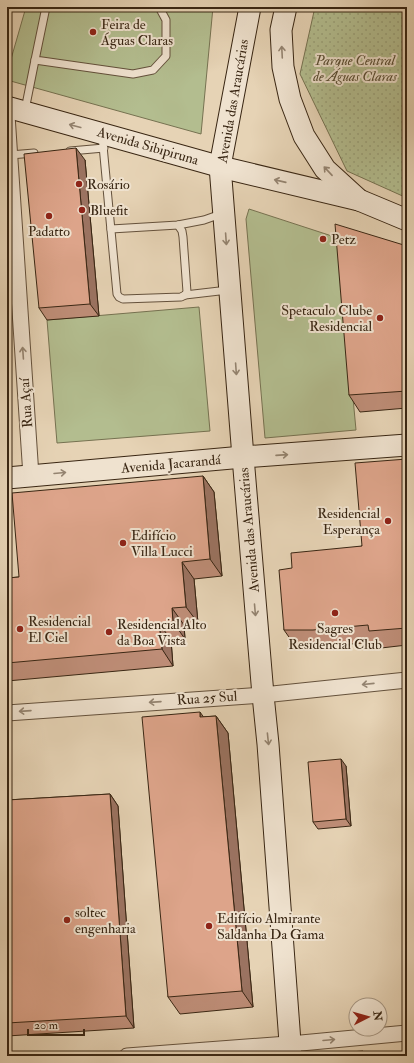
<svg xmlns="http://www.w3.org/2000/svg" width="414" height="1063" font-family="'IM FELL Double Pica',serif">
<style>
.green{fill:#b3bd8f;stroke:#767251}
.park{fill:url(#park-dots);stroke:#767251}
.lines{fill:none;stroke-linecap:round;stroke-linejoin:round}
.lane-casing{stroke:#64513c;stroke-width:9}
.street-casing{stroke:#64513c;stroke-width:17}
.secondary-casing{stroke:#392613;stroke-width:23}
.lane{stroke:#efe2cf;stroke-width:7}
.street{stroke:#efe2cf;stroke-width:15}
.secondary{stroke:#efe2cf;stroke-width:21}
.wall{fill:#be8d77;stroke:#392613}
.shaded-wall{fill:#9b7361;stroke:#392613}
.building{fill:#dda48a;stroke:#392613}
.oneway{stroke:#948471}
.poi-dot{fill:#8f2418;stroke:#efe2cf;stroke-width:1.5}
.labels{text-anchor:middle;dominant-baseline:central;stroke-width:4;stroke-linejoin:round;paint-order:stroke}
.poi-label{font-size:14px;fill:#392613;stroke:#efe2cf;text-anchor:start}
.park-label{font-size:14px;font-style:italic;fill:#584c32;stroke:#efe2cf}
.street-label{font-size:14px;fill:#392613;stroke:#efe2cf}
</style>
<defs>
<pattern id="park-dots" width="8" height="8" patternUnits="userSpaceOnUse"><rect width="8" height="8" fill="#b3bd8f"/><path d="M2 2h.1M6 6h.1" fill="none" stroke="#9ba27a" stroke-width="1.8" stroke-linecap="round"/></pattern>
</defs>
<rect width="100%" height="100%" fill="#e6d3b5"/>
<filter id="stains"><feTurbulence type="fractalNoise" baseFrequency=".005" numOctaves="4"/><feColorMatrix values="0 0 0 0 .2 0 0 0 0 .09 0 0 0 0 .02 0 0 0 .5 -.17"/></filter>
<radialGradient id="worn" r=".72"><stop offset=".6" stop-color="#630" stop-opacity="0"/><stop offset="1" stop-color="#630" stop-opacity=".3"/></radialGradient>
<g class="green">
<polygon points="26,7 213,7 201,134 7,80 7,73"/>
<polygon points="249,209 338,238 356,430 265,438 246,219"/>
<polygon points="199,307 210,431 57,443 47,320"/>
</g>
<polygon class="park" points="315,7 407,7 407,198 347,171 300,74"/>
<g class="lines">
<g class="lane-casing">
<g id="lane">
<polyline points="46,7 35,60 133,74 153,70 166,56 166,20 159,7"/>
<polyline points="25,110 35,60"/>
<polyline points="102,135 117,294 119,297 123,299 181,297 185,295 187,292 183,237 182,231 178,225"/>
<polyline points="70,151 104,148"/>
<polyline points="10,155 34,153"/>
<polyline points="111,229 178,225 204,220 221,214"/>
<polyline points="185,295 228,290"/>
</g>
</g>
<g class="street-casing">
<g id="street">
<polyline points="7,115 31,476"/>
<polyline points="7,713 263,695 407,680"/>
<polyline points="127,1056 301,1043 407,1033"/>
</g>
</g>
<g class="secondary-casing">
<g id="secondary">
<polyline points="250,7 220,166 243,457 263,695 268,744 291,1056"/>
<polyline points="286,7 281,30 283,67 290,99 304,136 325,169 359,200 407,220"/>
<polyline points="7,107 225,168 359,200"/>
<polyline points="7,478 243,457 407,445"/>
</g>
</g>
<use href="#lane" class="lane"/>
<use href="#street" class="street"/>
<use href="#secondary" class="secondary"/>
</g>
<g class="wall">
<polygon points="85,160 99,316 47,320 39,308"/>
<polygon points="407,246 407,408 360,412 349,395"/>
<polygon points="407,459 407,645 381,648 377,642 325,646 296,647 284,630 292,568 362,546"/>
<polygon points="203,476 214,492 222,576 194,579 198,623 184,625 185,639 171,640 173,666 7,681 7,578 19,577"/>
<polygon points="216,716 228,733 253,1007 180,1014 168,997 203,717"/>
<polygon points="346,766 351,826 318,829 313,822"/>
<polygon points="110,794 118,806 134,1028 7,1036 7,800"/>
</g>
<g class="shaded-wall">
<polygon points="76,148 85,160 99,316 90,304"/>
<polygon points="203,476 214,492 222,576 210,559"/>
<polygon points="182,562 194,579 198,623 186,607"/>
<polygon points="172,608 184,625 185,639 173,622"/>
<polygon points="159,623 171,640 173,666 162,649"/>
<polygon points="200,712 212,729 200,717"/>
<polygon points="216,716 228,733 253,1007 242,991"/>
<polygon points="341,759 346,766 351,826 346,819"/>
<polygon points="110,794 118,806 134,1028 126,1016"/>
<polygon points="363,1051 367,1056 364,1056"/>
</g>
<g class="building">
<polygon points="76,148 90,304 39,308 24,154"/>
<polygon points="335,224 407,246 407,391 349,395"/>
<polygon points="407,459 407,628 369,631 368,625 313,630 284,630 279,570 292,568 291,553 362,546 355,463"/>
<polygon points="203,476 210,559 182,562 186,607 172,608 173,622 159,623 162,649 7,663 7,578 19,577 12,493"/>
<polygon points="200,712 200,717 216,716 242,991 168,997 142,717"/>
<polygon points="341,759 346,819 313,822 308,762"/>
<polygon points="110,794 126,1016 7,1023 7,800"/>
<polygon points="363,1051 364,1056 325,1056 325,1054"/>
</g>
<defs><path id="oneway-shaft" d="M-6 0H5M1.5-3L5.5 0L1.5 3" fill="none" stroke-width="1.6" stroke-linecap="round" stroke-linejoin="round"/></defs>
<g class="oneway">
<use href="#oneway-shaft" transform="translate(282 52) rotate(-93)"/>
<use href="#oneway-shaft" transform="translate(75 126) rotate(-165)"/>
<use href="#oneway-shaft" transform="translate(328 171) rotate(-133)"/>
<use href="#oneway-shaft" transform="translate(280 181) rotate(-167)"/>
<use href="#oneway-shaft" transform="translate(226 239) rotate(86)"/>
<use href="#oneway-shaft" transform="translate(23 353) rotate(-94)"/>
<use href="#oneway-shaft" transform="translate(236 369) rotate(86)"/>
<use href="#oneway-shaft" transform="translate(282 455) rotate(-4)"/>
<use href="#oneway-shaft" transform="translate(60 473) rotate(-5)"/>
<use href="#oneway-shaft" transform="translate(255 610) rotate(85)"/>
<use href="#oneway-shaft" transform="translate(368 684) rotate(174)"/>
<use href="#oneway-shaft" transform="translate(155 702) rotate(176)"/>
<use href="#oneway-shaft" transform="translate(25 711) rotate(176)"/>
<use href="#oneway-shaft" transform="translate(268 739) rotate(84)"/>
<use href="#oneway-shaft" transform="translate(329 1040) rotate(-5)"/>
</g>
<g class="poi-dot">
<circle cx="93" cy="32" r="4"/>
<circle cx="79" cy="184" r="4"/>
<circle cx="82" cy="210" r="4"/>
<circle cx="49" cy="216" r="4"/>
<circle cx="323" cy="239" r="4"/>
<circle cx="380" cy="318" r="4"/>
<circle cx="388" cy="521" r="4"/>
<circle cx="123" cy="543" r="4"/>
<circle cx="335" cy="613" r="4"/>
<circle cx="20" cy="629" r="4"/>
<circle cx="109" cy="632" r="4"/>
<circle cx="67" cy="920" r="4"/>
<circle cx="209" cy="926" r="4"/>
</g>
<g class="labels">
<g class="poi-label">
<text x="101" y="24">Feira de<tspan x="101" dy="16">Águas Claras</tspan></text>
<text x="87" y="184">Rosário</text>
<text x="90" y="210">Bluefit</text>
<text x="49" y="231" text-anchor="middle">Padatto</text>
<text x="331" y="239">Petz</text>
<text x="372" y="310" text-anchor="end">Spetaculo Clube<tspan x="372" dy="16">Residencial</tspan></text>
<text x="380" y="513" text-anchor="end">Residencial<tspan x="380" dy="16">Esperança</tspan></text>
<text x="131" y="535">Edifício<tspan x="131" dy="16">Villa Lucci</tspan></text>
<text x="28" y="621">Residencial<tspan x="28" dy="16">El Ciel</tspan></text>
<text x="117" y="624">Residencial Alto<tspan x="117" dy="16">da Boa Vista</tspan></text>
<text x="335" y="628" text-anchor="middle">Sagres<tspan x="335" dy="16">Residencial Club</tspan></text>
<text x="75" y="912">soltec<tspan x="75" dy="16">engenharia</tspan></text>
<text x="217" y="918">Edifício Almirante<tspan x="217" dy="16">Saldanha Da Gama</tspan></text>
</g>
<g class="park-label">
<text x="355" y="60">Parque Central<tspan x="355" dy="16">de Águas Claras</tspan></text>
</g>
<g class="street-label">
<text transform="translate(233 101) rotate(-80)">Avenida das Araucárias</text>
<text transform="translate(148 146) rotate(16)">Avenida Sibipiruna</text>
<text transform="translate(26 403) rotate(-94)">Rua Açaí</text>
<text transform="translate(171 464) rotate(-5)">Avenida Jacarandá</text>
<text transform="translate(249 530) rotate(-95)">Avenida das Araucárias</text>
<text transform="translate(207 698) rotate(-4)">Rua 25 Sul</text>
</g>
</g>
<rect width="414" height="1063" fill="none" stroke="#e6d3b5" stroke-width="24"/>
<rect x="8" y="8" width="398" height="1047" fill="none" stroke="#392613" stroke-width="2"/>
<rect x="12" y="12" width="390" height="1039" fill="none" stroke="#392613"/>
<g transform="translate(368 1017) rotate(84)"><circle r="19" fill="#efe2cf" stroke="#a69784"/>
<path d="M0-3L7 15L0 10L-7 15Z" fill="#8f2418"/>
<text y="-6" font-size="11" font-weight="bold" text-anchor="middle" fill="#392613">N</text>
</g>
<path d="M28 1029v6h56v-6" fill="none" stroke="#392613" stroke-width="2"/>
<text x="34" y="1029" font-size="12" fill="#392613" stroke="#efe2cf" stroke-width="3" paint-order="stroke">20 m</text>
<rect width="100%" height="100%" filter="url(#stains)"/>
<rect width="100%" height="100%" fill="url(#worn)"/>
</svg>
